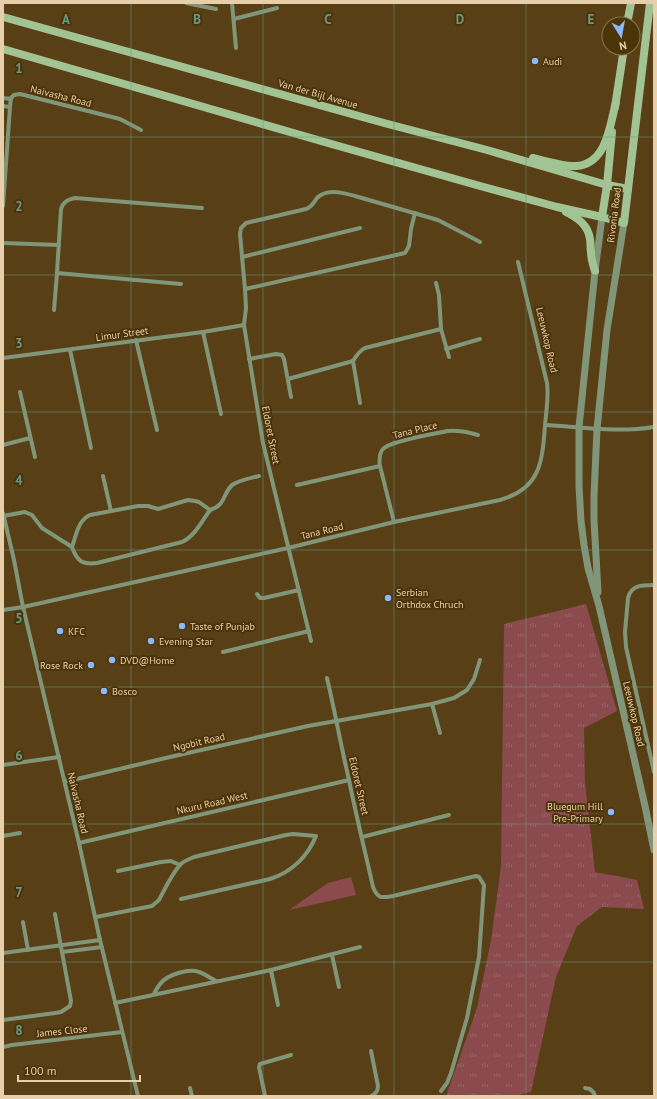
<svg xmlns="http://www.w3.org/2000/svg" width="657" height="1099" font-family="'PT Sans',sans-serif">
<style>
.grass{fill:url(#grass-tufts)}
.park{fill:#8a4a4e}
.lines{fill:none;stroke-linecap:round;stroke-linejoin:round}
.minor{stroke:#819679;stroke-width:4}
.tertiary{stroke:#819679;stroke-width:7}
.secondary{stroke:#a2c495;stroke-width:8}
.grid{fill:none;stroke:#669a87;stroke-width:1;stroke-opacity:0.55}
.poi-dot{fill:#8bbafc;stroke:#4c3409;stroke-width:1.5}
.labels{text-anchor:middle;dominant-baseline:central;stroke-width:4;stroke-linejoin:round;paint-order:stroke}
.poi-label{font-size:10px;fill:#e8cfac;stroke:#4c3409;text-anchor:start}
.street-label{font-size:10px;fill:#e8cfac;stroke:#4c3409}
.grid-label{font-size:13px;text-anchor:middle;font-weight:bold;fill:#669a87;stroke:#4c3409;stroke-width:4;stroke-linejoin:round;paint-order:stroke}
</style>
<defs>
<pattern id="grass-tufts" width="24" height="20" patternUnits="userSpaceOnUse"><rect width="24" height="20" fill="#8a4a4e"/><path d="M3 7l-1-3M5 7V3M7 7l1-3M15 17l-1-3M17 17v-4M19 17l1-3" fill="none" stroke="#9a6365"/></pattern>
</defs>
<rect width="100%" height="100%" fill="#583f16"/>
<polygon class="grass" points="586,604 617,711 584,728 585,782 595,872 637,880 644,909 602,907 577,926 556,977 531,1092 513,1096 446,1096 477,1008 491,940 501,867 504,624"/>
<polygon class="park" points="351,877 356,895 289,910 328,883"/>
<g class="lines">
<g class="minor">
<polyline points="186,3 216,9"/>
<polyline points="232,3 236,48"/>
<polyline points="234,19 277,8"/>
<polyline points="3,98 11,99"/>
<polyline points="3,106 10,107"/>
<polyline points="3,206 10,107 11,98 14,95 20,94 120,119 141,130"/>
<polyline points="3,243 59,245"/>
<polyline points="242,257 360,228"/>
<polyline points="436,283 439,295 441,329 449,357"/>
<path d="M181,284L57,273L61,209C63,202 68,199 75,198L202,208"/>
<polyline points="245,289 405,253 409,246 411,229 415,213"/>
<polyline points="54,310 57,273"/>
<polyline points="203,332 221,414"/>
<polyline points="136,340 157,430"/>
<polyline points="446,349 480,339"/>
<polyline points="70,350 91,448"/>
<polyline points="3,358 203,332 244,325"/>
<polyline points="249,359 276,354 282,355 284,359 291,397"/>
<polyline points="353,361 360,403"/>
<path d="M288,379L353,361C356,356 359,351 365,348L441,329"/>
<polyline points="20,392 35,457"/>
<path d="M545,425C582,427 617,433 654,427"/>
<polyline points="3,445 30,438"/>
<polyline points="103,476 111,511"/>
<polyline points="297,485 380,466"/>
<polyline points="3,513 14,560 23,607 79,843 100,940 138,1096"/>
<path d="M3,516L25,512L32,515L42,528L72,547C77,561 82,565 97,563L182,542C195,536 202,521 210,510"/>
<path d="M394,522L380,466C379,460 379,455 382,450C388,441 435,434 447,431C459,430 467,432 478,435"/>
<path d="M72,547C76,536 78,520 90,515L138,506H148L158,509L188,500L195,501L199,502L210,510C226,505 222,495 232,485C239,480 251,478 259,476"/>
<path d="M654,585C642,585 631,585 628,598L625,632L626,647L654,772"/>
<polyline points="257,594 260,598 264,598 299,590"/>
<path d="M3,610L23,607L288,548L394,522L500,500C541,488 542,462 545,426C546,411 549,397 547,383L518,262"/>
<path d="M311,641L263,443L244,325L246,308L245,289L240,234L241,228L246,223L306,209C312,207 313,203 317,198C327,188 343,193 355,196L438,220L480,242"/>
<polyline points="223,652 309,631"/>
<path d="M327,678C335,712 341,746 349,780C356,815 365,851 373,887C378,899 381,898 393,896L476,876L479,877L484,885L479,957L467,1018L451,1073L447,1083L441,1091"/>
<polyline points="432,704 440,733"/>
<polyline points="3,765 59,757"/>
<polyline points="65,781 77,779 170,757 308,726 432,704 454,698 467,690 474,679 480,660"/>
<polyline points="3,836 20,833"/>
<polyline points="362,837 449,815"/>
<polyline points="79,843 349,780"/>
<polyline points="118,871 161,862 171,861 180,865"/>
<path d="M96,917L152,906L159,900C165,889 173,871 182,863C186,860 190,859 194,857L286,835L293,834L316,836C308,856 292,872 270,879L181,899"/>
<polyline points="23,922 28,950"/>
<polyline points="62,952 102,947"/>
<polyline points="3,953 100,940"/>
<polyline points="332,955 339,987"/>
<polyline points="271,970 278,1005"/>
<path d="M154,994C156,990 158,986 161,983C167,975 189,968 199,972C205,974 210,978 216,981"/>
<polyline points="115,1003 271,970 360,947"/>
<polyline points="3,1020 55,1013 61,1012 70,1006 71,1001 55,914"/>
<polyline points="3,1047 12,1045 122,1032"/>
<path d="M371,1051L378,1086C378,1091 376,1094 371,1096"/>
<polyline points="190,1088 192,1096"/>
<polyline points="585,1088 590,1089 594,1093 595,1096"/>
<polyline points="265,1096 259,1067 260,1064 291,1055"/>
</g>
<g class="tertiary">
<polyline points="602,217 595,271 579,427 579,486 581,521 584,545 588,568 599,606 645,806 654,850"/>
<polyline points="598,592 594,520 594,496 597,429 607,330 624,223"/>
</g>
<g class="secondary">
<polyline points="3,17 384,123 487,150 607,185 628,189"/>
<polyline points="627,24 631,3"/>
<polyline points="3,49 335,145 480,186 557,207 602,217 624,223 650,3"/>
<polyline points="615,107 624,48"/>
<path d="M533,158C545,161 565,167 576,166C607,164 610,125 616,102"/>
<path d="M566,212C578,218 588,225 590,239C591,244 590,248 591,252C591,259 593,265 595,271"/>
<polyline points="602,217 607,185 612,132"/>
</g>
</g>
<path class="grid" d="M131,3V1096M263,3V1096M394,3V1096M526,3V1096M3,137H654M3,275H654M3,412H654M3,550H654M3,687H654M3,824H654M3,962H654"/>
<g class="poi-dot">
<circle cx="535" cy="61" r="4"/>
<circle cx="388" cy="598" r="4"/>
<circle cx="182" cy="626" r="4"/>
<circle cx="60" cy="631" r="4"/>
<circle cx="151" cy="641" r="4"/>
<circle cx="112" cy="660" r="4"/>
<circle cx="91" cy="665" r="4"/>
<circle cx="104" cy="691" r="4"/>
<circle cx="611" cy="812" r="4"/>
</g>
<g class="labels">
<g class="poi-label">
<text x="543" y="61">Audi</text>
<text x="396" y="592">Serbian<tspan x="396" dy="12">Orthdox Chruch</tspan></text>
<text x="190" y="626">Taste of Punjab</text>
<text x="68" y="631">KFC</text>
<text x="159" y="641">Evening Star</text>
<text x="120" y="660">DVD@Home</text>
<text x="83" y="665" text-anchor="end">Rose Rock</text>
<text x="112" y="691">Bosco</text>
<text x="603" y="806" text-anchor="end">Bluegum Hill<tspan x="603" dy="12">Pre-Primary</tspan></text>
</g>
<g class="street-label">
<text transform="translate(318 94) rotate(16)">Van der Bijl Avenue</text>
<text transform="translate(61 96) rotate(14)">Naivasha Road</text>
<text transform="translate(614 215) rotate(-83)">Rivonia Road</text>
<text transform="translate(122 334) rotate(-8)">Limur Street</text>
<text transform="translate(547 340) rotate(77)">Leeuwkop Road</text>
<text transform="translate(415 430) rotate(-14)">Tana Place</text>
<text transform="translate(271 435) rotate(79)">Eldoret Street</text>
<text transform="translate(322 531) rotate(-14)">Tana Road</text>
<text transform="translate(634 714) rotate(77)">Leeuwkop Road</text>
<text transform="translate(199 742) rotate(-13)">Ngobit Road</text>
<text transform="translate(359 786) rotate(77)">Eldoret Street</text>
<text transform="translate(78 803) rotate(77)">Naivasha Road</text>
<text transform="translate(212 803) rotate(-13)">Nkuru Road West</text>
<text transform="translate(62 1031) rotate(-6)">James Close</text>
</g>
</g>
<g class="grid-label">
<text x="66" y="24">A</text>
<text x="197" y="24">B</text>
<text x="328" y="24">C</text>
<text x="460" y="24">D</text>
<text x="591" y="24">E</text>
<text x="19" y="73">1</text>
<text x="19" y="211">2</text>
<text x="19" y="348">3</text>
<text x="19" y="485">4</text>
<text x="19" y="623">5</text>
<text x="19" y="760">6</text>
<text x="19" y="897">7</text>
<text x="19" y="1035">8</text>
</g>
<rect width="657" height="1099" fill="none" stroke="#e8cfac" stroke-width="8"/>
<g transform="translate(621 36) rotate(169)"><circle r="19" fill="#4c3409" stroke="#8a724a"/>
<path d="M0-3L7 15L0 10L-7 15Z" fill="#8bbafc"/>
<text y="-6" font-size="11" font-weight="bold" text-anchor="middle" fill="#e8cfac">N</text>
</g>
<path d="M18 1075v6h122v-6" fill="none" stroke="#e8cfac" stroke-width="2"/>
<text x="24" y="1075" font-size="12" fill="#e8cfac" stroke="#4c3409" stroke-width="3" paint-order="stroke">100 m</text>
</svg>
